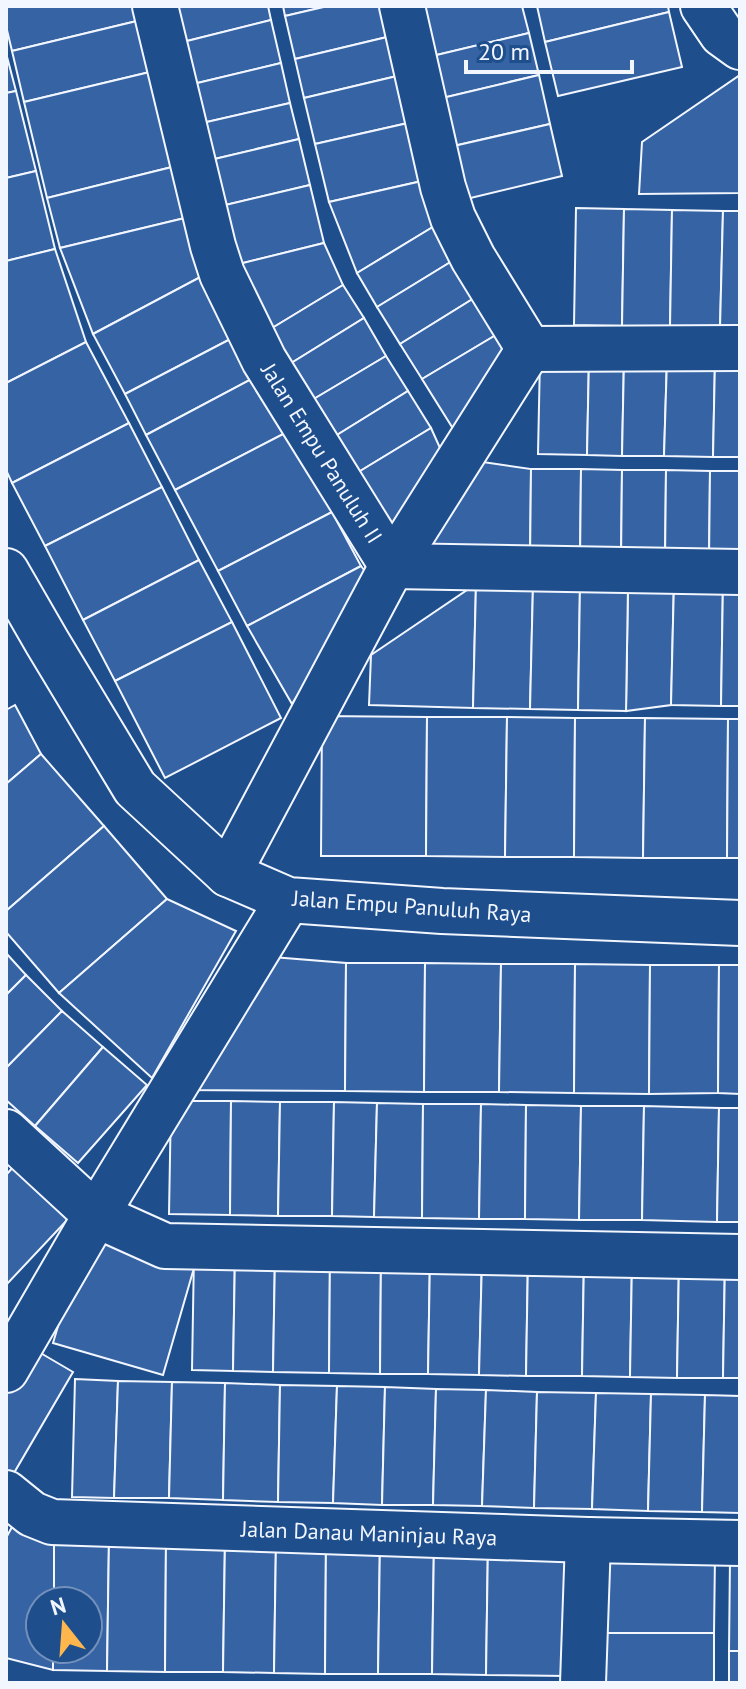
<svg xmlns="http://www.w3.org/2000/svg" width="746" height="1689" font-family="'PT Sans',sans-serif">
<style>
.building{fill:#3563a3;stroke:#f2f6ff;stroke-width:2}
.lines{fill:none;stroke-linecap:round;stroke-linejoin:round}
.minor-casing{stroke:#f2f6ff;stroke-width:48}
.minor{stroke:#1f4e8c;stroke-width:44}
.labels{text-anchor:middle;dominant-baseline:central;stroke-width:6;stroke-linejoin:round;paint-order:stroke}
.street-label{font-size:22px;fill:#f2f6ff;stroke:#1f4e8c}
</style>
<rect width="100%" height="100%" fill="#1f4e8c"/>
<g class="building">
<polygon points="6,6 137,6 141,20 12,51 6,26"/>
<polygon points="170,6 268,6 271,20 179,43"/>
<polygon points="283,6 328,6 285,16"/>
<polygon points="328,6 380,6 387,37 295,59 285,16"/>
<polygon points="411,6 522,6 529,33 424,58"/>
<polygon points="537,6 668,6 669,12 545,42"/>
<polygon points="669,12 682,67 558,96 545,42"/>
<polygon points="141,20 154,71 24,102 12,51"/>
<polygon points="271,20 281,63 189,85 179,43"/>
<polygon points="529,33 539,75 434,100 424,58"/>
<polygon points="387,37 397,76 304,98 295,59"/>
<polygon points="6,53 16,91 6,93"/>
<polygon points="281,63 290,103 198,124 189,85"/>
<polygon points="154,71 176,166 47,198 24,102"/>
<polygon points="539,75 550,124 445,148 434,100"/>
<polygon points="740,75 740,193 639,194 642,142"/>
<polygon points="397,76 408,123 315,144 304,98"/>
<polygon points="16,91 36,171 6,178 6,93"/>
<polygon points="290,103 299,139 206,161 198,124"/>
<polygon points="408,123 422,181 329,202 315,144"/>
<polygon points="550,124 562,176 458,201 445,148"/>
<polygon points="299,139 310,185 217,207 206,161"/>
<polygon points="176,166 189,217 60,248 47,198"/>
<polygon points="36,171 55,249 6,261 6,178"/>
<polygon points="422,181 441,222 357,273 329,202"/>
<polygon points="310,185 324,243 231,266 217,207"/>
<polygon points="576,208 624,209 622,326 574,325"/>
<polygon points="624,209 672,210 670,327 622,326"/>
<polygon points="672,210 723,211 720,328 670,327"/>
<polygon points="723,211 740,211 740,328 720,328"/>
<polygon points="189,217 206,274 93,334 60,248"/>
<polygon points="441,222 462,255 377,307 357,273"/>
<polygon points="324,243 343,285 259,336 231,266"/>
<polygon points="55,249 86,342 6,383 6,261"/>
<polygon points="462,255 484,292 400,344 377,307"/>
<polygon points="206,274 238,335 125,394 93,334"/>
<polygon points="343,285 364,318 280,370 259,336"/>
<polygon points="484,292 506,329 422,379 400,344"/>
<polygon points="364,318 386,356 302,406 280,370"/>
<polygon points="506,329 509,340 457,435 422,379"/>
<polygon points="238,335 259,375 146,435 125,394"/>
<polygon points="86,342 129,423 12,483 6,470 6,383"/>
<polygon points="386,356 408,391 324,443 302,406"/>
<polygon points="540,358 589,358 587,455 538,454"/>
<polygon points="589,358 624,359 622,456 587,455"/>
<polygon points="624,359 667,359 664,456 622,456"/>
<polygon points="667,359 715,360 713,457 664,456"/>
<polygon points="715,360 740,361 740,457 713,457"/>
<polygon points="259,375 289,431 175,490 146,435"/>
<polygon points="408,391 431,428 347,479 324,443"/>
<polygon points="129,423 162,487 45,546 12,483"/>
<polygon points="431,428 445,459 385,544 347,479"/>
<polygon points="289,431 332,512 218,571 175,490"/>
<polygon points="476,461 531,469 530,560 426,555"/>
<polygon points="531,469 581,469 580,560 530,560"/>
<polygon points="581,469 622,470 621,560 580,560"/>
<polygon points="622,470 666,470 665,561 621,560"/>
<polygon points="666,470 710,471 709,561 665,561"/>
<polygon points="710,471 740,471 740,561 709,561"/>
<polygon points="162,487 199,560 83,620 45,546"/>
<polygon points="332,512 361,566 247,626 218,571"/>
<polygon points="199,560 232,622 115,681 83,620"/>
<polygon points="361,566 371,579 292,704 247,626"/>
<polygon points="674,581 671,705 626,711 628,586"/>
<polygon points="674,581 723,581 721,706 671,705"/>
<polygon points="723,581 740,582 740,706 721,706"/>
<polygon points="476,584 473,708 369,705 371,655"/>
<polygon points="476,584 533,585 530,709 473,708"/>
<polygon points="533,585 580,585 578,710 530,709"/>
<polygon points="580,585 628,586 626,711 578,710"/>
<polygon points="232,622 281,718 165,778 115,681"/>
<polygon points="15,705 41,754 6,784 6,710"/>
<polygon points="322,716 427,717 426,856 321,856"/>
<polygon points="427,717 507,717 505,857 426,856"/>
<polygon points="507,717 575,718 574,857 505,857"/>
<polygon points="575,718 645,718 643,858 574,857"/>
<polygon points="645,718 728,719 727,858 643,858"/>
<polygon points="728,719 740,719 740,858 727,858"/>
<polygon points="41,754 104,826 6,911 6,784"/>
<polygon points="104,826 167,899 59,993 6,932 6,911"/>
<polygon points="167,899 236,931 152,1078 59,993"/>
<polygon points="6,953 26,975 6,995"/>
<polygon points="260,956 346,963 345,1091 181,1090"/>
<polygon points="346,963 425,963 424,1092 345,1091"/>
<polygon points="425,963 501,964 499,1092 424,1092"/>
<polygon points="501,964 575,964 574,1093 499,1092"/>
<polygon points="575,964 650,965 649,1094 574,1093"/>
<polygon points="650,965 719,965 718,1093 649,1094"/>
<polygon points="719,965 740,965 740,1094 718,1093"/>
<polygon points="26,975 62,1011 6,1068 6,995"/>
<polygon points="62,1011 103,1047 35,1126 6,1100 6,1068"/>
<polygon points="103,1047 147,1085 78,1163 35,1126"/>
<polygon points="171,1101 231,1101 230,1215 169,1214"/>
<polygon points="231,1101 280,1102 278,1216 230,1215"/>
<polygon points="280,1102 334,1102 332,1216 278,1216"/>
<polygon points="334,1102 377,1103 374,1217 332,1216"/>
<polygon points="377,1103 423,1104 422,1218 374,1217"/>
<polygon points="423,1104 481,1104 479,1219 422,1218"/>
<polygon points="481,1104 526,1105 525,1219 479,1219"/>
<polygon points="526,1105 581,1106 579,1220 525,1219"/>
<polygon points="581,1106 644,1106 642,1220 579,1220"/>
<polygon points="644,1106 719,1108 717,1222 642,1220"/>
<polygon points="719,1108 740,1108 740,1222 717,1222"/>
<polygon points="15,1165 70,1217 6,1285 6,1175"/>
<polygon points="85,1236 194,1268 163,1375 53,1343"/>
<polygon points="194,1254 235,1254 233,1371 192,1370"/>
<polygon points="235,1254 275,1255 273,1372 233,1371"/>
<polygon points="275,1255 330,1255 329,1373 273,1372"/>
<polygon points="330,1255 381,1256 380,1374 329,1373"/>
<polygon points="381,1256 430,1257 428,1374 380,1374"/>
<polygon points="430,1257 482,1258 479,1375 428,1374"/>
<polygon points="482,1258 528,1258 526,1376 479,1375"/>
<polygon points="528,1258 584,1259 582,1376 526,1376"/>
<polygon points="584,1259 632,1260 630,1377 582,1376"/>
<polygon points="632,1260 679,1261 677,1378 630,1377"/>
<polygon points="679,1261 725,1261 723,1378 677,1378"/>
<polygon points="725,1261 740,1262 740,1378 723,1378"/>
<polygon points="32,1348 73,1372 11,1478 6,1475 6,1393"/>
<polygon points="75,1379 118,1381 114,1498 72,1497"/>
<polygon points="118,1381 172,1382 169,1498 114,1498"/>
<polygon points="172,1382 225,1383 223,1500 169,1498"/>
<polygon points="225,1383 280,1385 278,1502 223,1500"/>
<polygon points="280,1385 337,1386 333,1503 278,1502"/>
<polygon points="337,1386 385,1387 382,1505 333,1503"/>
<polygon points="385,1387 436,1389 433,1505 382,1505"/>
<polygon points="436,1389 486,1390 482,1506 433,1505"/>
<polygon points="486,1390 537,1392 534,1508 482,1506"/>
<polygon points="537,1392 596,1393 592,1509 534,1508"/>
<polygon points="596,1393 651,1394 648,1511 592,1509"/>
<polygon points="651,1394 705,1395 702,1512 648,1511"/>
<polygon points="705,1395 740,1396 740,1513 702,1512"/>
<polygon points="12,1527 54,1537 54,1601 40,1601 40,1649 53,1649 53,1670 6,1658 6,1538"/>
<polygon points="54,1537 109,1539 107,1671 53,1670 53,1649 88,1649 88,1601 54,1601"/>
<polygon points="109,1539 166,1540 165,1672 107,1671"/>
<polygon points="166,1540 225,1540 223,1672 165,1672"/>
<polygon points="225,1540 276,1541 274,1673 223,1672"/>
<polygon points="276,1541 326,1541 325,1674 274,1673"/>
<polygon points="326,1541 380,1541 378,1674 325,1674"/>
<polygon points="380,1541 434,1542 432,1674 378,1674"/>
<polygon points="434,1542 488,1543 486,1675 432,1674"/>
<polygon points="488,1543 568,1543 567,1676 486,1675"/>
<polygon points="591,1555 715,1555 714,1633 591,1633"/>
<polygon points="730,1559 740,1559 740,1651 729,1651"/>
<polygon points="591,1633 714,1633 714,1683 590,1683"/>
<rect x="729" y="1651" width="11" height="32"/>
</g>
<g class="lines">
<g class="minor-casing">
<g id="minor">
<polyline points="155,6 213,246 222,274 264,360 392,566 740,572"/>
<polyline points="402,6 443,187 453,218 473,258 529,349 740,348"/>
<polyline points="703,6 722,34 740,47"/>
<polyline points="6,571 47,642 135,788 228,874 288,900 442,911 740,923"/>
<polyline points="228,874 392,566 529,349"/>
<polyline points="6,1132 96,1215 165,1246 740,1257"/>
<polyline points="6,1370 96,1215 288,900"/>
<polyline points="6,1493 32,1514 52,1522 588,1540 740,1543"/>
<polyline points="583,1683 588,1540"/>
</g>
</g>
<use href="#minor" class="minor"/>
</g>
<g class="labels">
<g class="street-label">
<text transform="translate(322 453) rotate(58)">Jalan Empu Panuluh II</text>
<text transform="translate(412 906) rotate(4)">Jalan Empu Panuluh Raya</text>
<text transform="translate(369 1533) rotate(2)">Jalan Danau Maninjau Raya</text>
</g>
</g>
<rect width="746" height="1689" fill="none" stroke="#f2f6ff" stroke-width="16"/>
<g transform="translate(64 1625) rotate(343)"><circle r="38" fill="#1f4e8c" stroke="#7391ba" stroke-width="2"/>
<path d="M0-6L14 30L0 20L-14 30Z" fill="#ffb74d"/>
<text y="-12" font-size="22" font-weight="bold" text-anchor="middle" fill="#f2f6ff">N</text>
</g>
<path d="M466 60v12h166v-12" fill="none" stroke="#f2f6ff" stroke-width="4"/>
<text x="478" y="60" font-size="24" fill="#f2f6ff" stroke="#1f4e8c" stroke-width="6" paint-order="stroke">20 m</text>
</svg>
